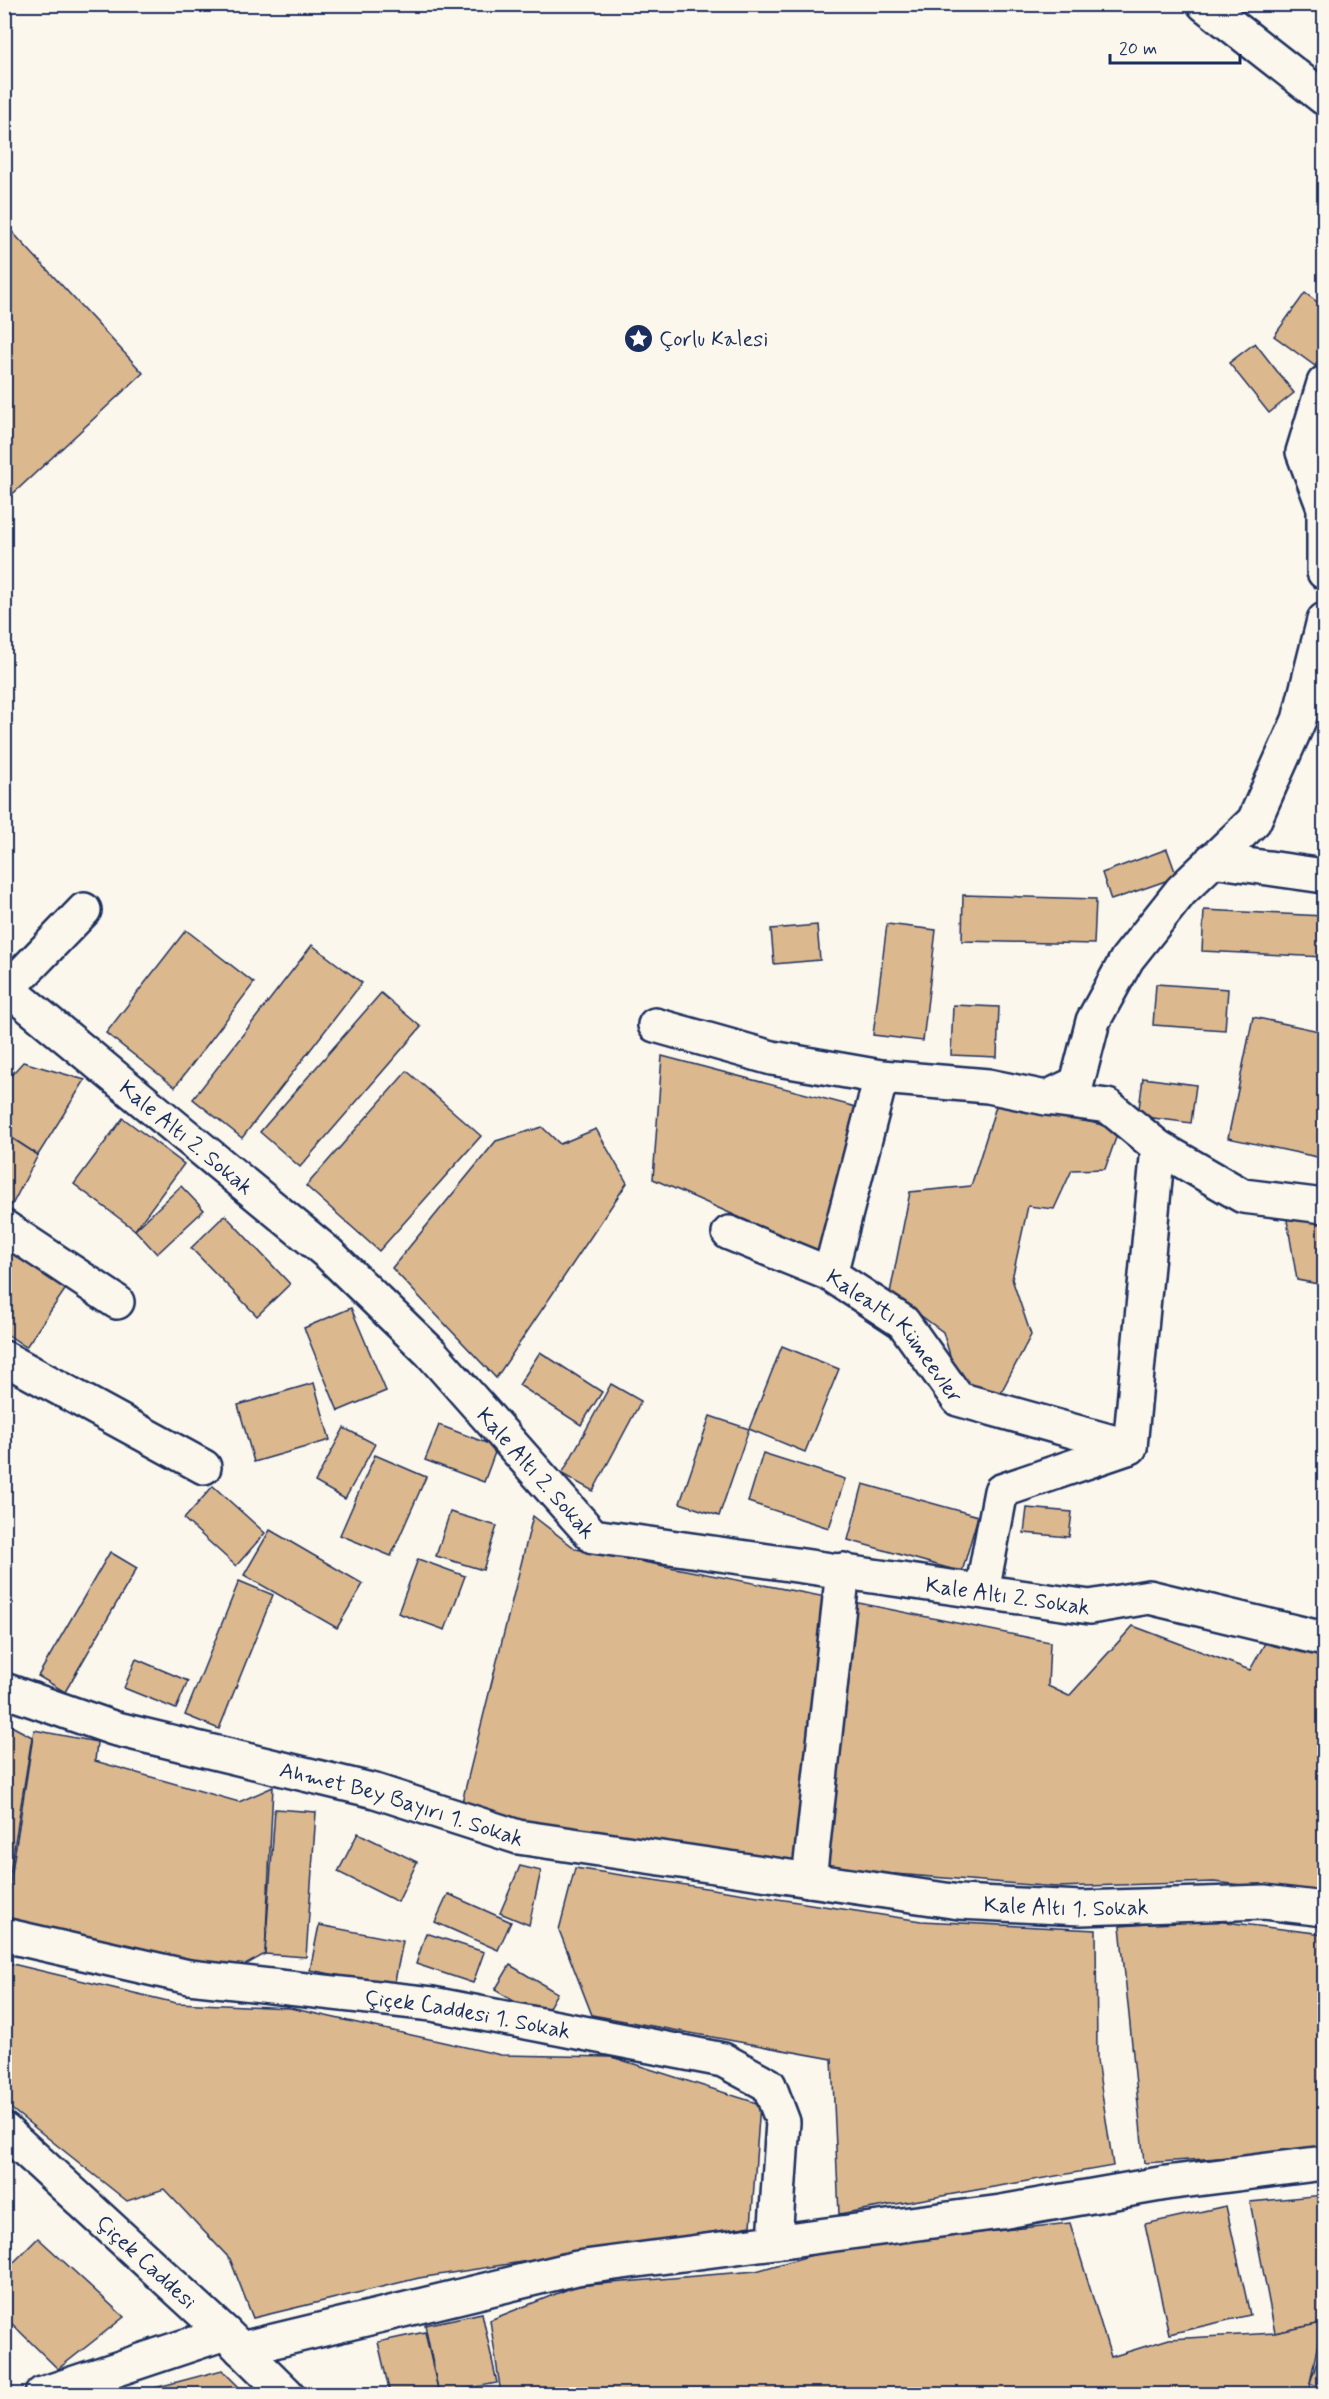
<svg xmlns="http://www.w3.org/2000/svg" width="1329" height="2399" viewBox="0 0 1329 2399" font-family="Mynerve,sans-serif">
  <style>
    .building { fill: #dcb88e; stroke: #1b2f5e; stroke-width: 1.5 }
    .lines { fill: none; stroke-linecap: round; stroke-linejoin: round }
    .minor-casing { stroke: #1b2f5e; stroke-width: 38 }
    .minor { stroke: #fbf7ec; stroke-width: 33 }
    .labels { text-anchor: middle; stroke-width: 6; stroke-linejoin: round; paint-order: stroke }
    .poi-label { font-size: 22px; fill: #1b2f5e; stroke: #fbf7ec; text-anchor: start }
    .street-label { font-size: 22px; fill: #1b2f5e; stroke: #fbf7ec }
  </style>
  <rect width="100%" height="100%" fill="#fbf7ec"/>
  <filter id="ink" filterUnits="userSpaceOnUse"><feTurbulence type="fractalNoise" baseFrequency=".0167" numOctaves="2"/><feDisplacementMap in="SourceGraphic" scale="12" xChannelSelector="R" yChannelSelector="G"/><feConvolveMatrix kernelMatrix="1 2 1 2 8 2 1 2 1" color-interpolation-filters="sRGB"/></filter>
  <g filter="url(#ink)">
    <g class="building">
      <polygon points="4,223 143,373 4,502"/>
      <polygon points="1305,293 1324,307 1324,353 1315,366 1274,336"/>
      <polygon points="1255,343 1294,393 1269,413 1229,363"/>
      <polygon points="1167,849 1177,877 1111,900 1102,873"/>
      <polygon points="963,895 1096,899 1094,944 962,941"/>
      <polygon points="1204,910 1324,916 1324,957 1202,951"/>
      <polygon points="887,924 936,930 923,1041 873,1035"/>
      <polygon points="817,925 820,960 774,964 771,929"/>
      <polygon points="186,930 254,983 175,1087 106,1033"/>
      <polygon points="312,945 362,983 242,1138 193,1099"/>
      <polygon points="1156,984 1228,989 1225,1030 1153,1025"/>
      <polygon points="381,993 421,1027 300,1167 260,1132"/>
      <polygon points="953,1005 999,1007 997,1057 951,1055"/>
      <polygon points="1253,1017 1324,1032 1324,1144 1322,1158 1228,1138"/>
      <polygon points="662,1056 860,1108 822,1254 653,1179"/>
      <polygon points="23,1062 85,1080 38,1155 4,1133 4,1083"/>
      <polygon points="407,1071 481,1136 379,1251 306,1186"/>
      <polygon points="1143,1078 1196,1085 1191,1123 1138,1116"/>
      <polygon points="998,1100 1119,1129 1105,1169 1072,1170 1054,1209 1028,1206 1012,1279 1031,1335 996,1402 958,1382 943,1332 890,1293 910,1192 971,1186"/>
      <polygon points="123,1118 184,1164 135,1230 74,1184"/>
      <polygon points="542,1127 560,1144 596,1129 627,1183 496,1378 392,1268 496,1141"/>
      <polygon points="4,1133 38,1155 12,1205 4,1200"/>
      <polygon points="181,1186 204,1210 157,1254 135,1230"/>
      <polygon points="1286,1214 1324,1221 1324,1285 1297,1280"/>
      <polygon points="225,1215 290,1284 257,1316 191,1248"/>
      <polygon points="4,1240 69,1284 26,1347 4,1332"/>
      <polygon points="351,1308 386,1391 338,1411 304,1328"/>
      <polygon points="782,1346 839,1369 805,1452 749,1429"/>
      <polygon points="540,1352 602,1392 581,1425 519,1385"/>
      <polygon points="314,1383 330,1440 254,1462 238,1405"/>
      <polygon points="611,1384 641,1401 593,1491 562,1474"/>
      <polygon points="710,1416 749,1429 719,1516 680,1503"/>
      <polygon points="439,1425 497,1447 484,1482 425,1460"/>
      <polygon points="344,1428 375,1444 345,1499 315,1482"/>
      <polygon points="763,1453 845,1479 829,1528 748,1502"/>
      <polygon points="375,1455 426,1477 391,1556 340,1535"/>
      <polygon points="863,1484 978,1516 962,1572 848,1540"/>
      <polygon points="213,1486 265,1533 236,1566 184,1519"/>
      <polygon points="1027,1508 1072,1512 1069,1537 1024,1533"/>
      <polygon points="450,1512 497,1526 483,1570 436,1556"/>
      <polygon points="533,1516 576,1549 826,1597 796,1867 589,1836 460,1810"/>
      <polygon points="270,1530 363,1584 337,1628 244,1575"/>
      <polygon points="110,1552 137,1568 65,1692 38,1676"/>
      <polygon points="418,1559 465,1576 445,1630 398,1613"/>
      <polygon points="239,1581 273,1595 219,1729 185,1715"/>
      <polygon points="4,1596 13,1603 4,1612"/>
      <polygon points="849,1601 1050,1642 1048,1686 1069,1696 1133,1626 1250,1670 1269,1636 1324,1656 1324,1894 1214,1882 1056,1887 821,1868"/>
      <polygon points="136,1659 188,1681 176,1709 124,1688"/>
      <polygon points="4,1722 32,1737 4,1910"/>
      <polygon points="34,1730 97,1742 95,1761 239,1802 273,1787 265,1954 238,1969 4,1923"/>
      <polygon points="275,1809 316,1812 306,1957 265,1954"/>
      <polygon points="358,1833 417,1862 398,1902 338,1872"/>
      <polygon points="520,1866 541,1871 529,1925 500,1913"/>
      <polygon points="575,1868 921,1921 1096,1930 1097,2060 1113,2166 839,2214 832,2059 592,2015 559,1930"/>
      <polygon points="448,1894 511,1922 498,1950 435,1922"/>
      <polygon points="1208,1920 1324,1934 1324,2151 1144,2163 1120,1926"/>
      <polygon points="319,1925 403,1941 394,1986 310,1970"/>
      <polygon points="426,1933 484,1952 473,1983 416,1964"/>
      <polygon points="4,1962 176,2003 290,2008 501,2055 612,2057 760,2104 751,2226 419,2278 253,2318 230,2259 164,2189 127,2201 4,2103"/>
      <polygon points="510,1965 557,1993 543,2018 495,1990"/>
      <polygon points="1324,2195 1322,2323 1275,2333 1250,2202"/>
      <polygon points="1226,2206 1250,2315 1169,2334 1145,2224"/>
      <polygon points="1070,2223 1111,2357 1169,2339 1275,2333 1322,2323 1310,2383 1312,2394 501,2394 490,2320 576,2286 756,2271 837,2248"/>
      <polygon points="38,2238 124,2317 58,2369 4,2316 4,2272"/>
      <polygon points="482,2313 497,2383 439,2394 425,2325"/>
      <polygon points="1324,2317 1324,2390 1310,2383 1322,2347"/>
      <polygon points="425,2332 439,2394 390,2394 378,2342"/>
      <polygon points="222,2370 246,2394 132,2394"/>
    </g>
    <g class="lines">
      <defs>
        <g id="minor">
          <polyline points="1204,4 1324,98"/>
          <polyline points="1324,383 1303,452 1324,508 1324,572"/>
          <polyline points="1212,860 1324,876"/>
          <path id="s1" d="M8,989l321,265 102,99 162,183 497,71 59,-10 175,42"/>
          <polyline points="4,993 84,910"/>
          <polyline points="655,1025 772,1058 881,1077 988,1086 1046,1098 1077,1083 1093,1021 1127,959 1181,891 1254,821 1299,720 1324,620"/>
          <polyline points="1046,1098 1108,1106 1158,1147 1243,1196 1324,1206"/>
          <polyline points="4,1227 117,1302"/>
          <path id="s2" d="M729,1233l101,41 73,48 55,77 172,48"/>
          <polyline points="830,1274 881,1077"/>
          <polyline points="4,1358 204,1467"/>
          <polyline points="982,1591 1001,1491 1130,1447 1158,1147"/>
          <path id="s3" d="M4,1690l109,38 262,63 143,46 441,65 122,6 183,-6 60,7"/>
          <polyline points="809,1880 843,1570"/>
          <path id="s4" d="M4,1935l185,42 243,27 203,39 88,17 46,25 14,37 -8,118"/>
          <path id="s5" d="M4,2130l221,203 62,61"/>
          <polyline points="241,2349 577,2268 1001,2212 1166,2183 1324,2163"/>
          <polyline points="42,2394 225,2333"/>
        </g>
      </defs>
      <use href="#minor" class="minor-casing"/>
      <use href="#minor" class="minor"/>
    </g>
  </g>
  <defs>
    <symbol id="sight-disc" viewBox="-11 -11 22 22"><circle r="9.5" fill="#1b2f5e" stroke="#fbf7ec"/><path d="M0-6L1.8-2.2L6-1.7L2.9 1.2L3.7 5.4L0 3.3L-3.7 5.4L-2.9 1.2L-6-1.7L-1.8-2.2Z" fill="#fff"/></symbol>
  </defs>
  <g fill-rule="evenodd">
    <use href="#sight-disc" x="622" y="322" width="33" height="33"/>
  </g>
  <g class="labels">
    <g class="poi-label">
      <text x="659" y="346">Çorlu Kalesi</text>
    </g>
    <g class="street-label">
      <text dy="8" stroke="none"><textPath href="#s1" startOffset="232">Kale Altı 2. Sokak</textPath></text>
      <text dy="8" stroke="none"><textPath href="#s2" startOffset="200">Kalealtı Kümeevler</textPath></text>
      <text dy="8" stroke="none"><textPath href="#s1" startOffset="718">Kale Altı 2. Sokak</textPath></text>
      <text dy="8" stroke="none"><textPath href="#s1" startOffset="1222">Kale Altı 2. Sokak</textPath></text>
      <text dy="8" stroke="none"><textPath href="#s3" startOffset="414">Ahmet Bey Bayırı 1. Sokak</textPath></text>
      <text dy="8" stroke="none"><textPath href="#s3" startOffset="1088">Kale Altı 1. Sokak</textPath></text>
      <text dy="8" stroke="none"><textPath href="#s4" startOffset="471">Çiçek Caddesi 1. Sokak</textPath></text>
      <text dy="8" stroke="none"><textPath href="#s5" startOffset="194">Çiçek Caddesi</textPath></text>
    </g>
  </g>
  <rect width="1329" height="2399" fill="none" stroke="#fbf7ec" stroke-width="24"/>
  <rect x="12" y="12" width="1305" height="2375" fill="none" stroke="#1b2f5e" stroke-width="2" filter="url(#ink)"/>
  <path d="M1110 54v9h130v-9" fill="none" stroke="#1b2f5e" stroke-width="3"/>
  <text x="1119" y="54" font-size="18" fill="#1b2f5e" stroke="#fbf7ec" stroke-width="4.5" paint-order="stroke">20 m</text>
</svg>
